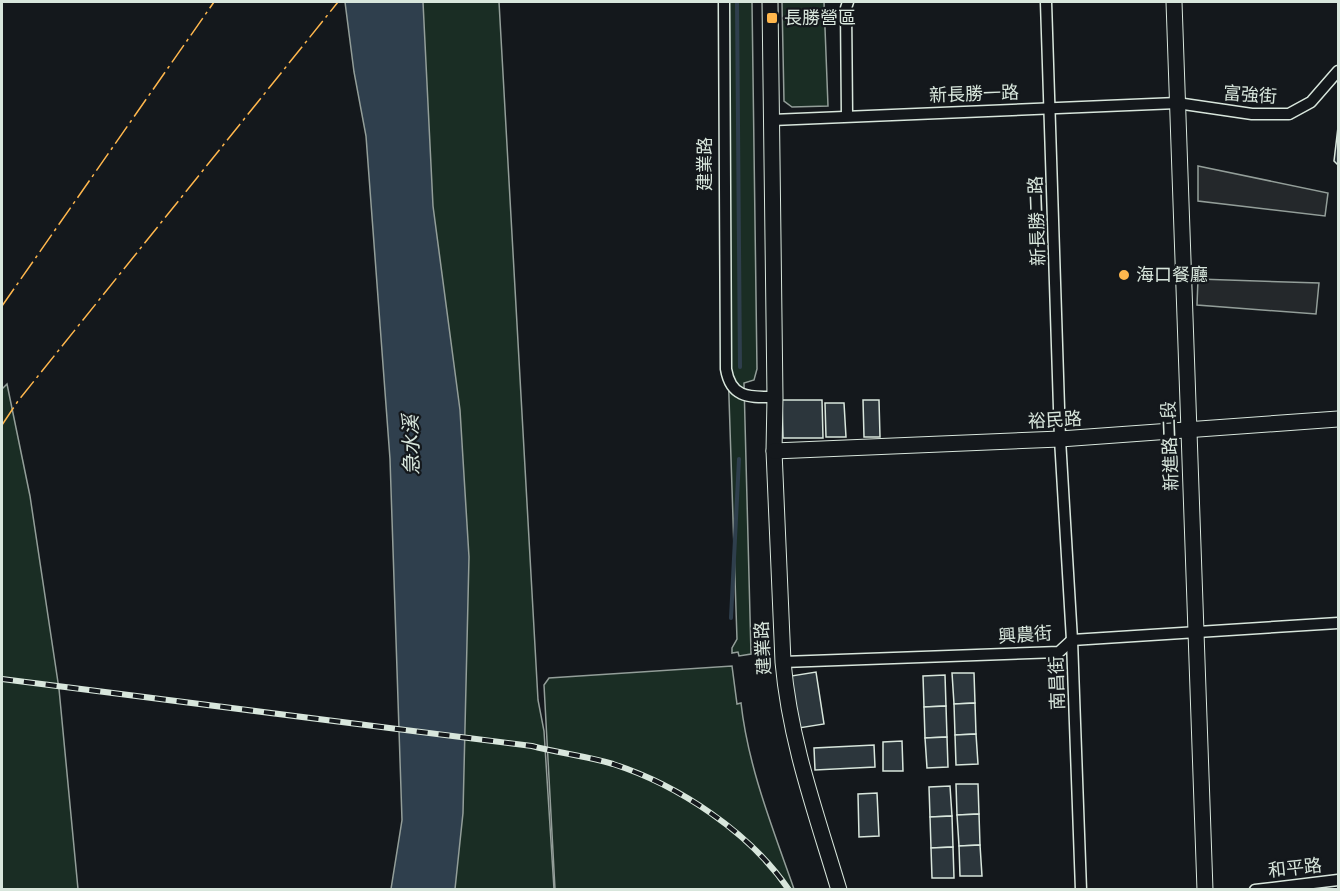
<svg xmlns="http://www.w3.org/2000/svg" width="1340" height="891" viewBox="0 0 1340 891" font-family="'Space Grotesk','Noto Sans TC',sans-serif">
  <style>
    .green { fill: #1a2d24; stroke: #939e99; stroke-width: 1.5 }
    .parking { fill: #24282b; stroke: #939e99; stroke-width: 1.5 }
    .water { fill: #2f3f4d; stroke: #939e99; stroke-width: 1.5 }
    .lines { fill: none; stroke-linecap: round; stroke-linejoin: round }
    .stream { stroke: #2f3f4d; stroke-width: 4 }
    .building { fill: #2c363c; stroke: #d8e6dc; stroke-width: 1.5 }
    .street-casing { stroke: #d8e6dc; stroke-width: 13 }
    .secondary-casing { stroke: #d8e6dc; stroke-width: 17 }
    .street { stroke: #14181c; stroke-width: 10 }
    .secondary { stroke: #14181c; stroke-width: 15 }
    .rail-casing { stroke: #d8e6dc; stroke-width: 6 }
    .rail { stroke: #14181c; stroke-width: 4; stroke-dasharray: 11; stroke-linecap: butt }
    .power { stroke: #ffb74d; stroke-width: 1.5; stroke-dasharray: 21 4.5 3 4.5; stroke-linecap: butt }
    .poi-dot { fill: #ffb74d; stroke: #14181c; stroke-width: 2 }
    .labels { text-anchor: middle; stroke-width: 4.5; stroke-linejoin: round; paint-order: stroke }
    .poi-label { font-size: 18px; fill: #d8e6dc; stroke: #14181c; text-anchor: start }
    .street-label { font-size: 18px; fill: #d8e6dc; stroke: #14181c }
    .water-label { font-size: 20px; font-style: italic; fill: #d8e6dc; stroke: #14181c }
  </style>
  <rect width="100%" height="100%" fill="#14181c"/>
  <g class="green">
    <polygon points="415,2 499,2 538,700 544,731 554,889 435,889"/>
    <polygon points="725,2 752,2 757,369 754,380 744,383 751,654 739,656 738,652 732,653 732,648 737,639 728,368"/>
    <polygon points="782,2 824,2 828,106 792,107 784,101"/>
    <polygon points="7,384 30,496 59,689 78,889 2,889 2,389"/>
    <path d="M732,666l5,38 4,-1c7,64 32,126 53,186h-239l-11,-204 5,-7z"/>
  </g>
  <g class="parking">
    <polygon points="1198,166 1328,193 1325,216 1198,201"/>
    <polygon points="1198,279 1319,283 1316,314 1197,305"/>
  </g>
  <polygon class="water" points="345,2 423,2 433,206 460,410 469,557 463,813 455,889 391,889 402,820 390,459 366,136 354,72"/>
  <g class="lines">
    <g class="stream">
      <polyline points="737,2 740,367"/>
      <polyline points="731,618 739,459"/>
    </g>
  </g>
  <g class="building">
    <polygon points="1338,127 1338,165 1334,161"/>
    <polygon points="782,400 822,400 823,438 783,438"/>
    <polygon points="863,400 879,400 880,437 864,437"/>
    <polygon points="825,403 844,403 846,437 826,437"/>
    <polygon points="816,672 824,724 799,728 791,676"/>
    <polygon points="952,673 974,673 975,703 954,704"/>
    <polygon points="945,675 946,706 924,707 923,676"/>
    <polygon points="975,703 976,734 955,735 954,704"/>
    <polygon points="946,706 947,737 925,738 924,707"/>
    <polygon points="976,734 978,764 956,765 955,735"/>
    <polygon points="947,737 948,767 927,768 925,738"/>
    <polygon points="902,741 903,771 883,771 883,742"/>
    <polygon points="874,745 875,767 815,770 814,748"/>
    <polygon points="956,784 978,784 979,814 957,815"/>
    <polygon points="950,786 952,816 930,817 929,787"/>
    <polygon points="877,793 879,836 859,837 858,794"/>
    <polygon points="979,814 980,845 959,846 957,815"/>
    <polygon points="952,816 953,847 931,848 930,817"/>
    <polygon points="980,845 982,876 960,876 959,846"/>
    <polygon points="953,847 954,878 932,878 931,848"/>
  </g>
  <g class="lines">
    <defs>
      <g id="street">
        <path d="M724,2l2,367c5,30 24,28 49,28"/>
        <polyline points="1046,2 1060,439 1072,640 1081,890"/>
        <polyline points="847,116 846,8 848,2"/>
        <polyline points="772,120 1177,103 1252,114 1289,114 1311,102 1338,71"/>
        <polyline points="783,662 1059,652 1072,640 1338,623"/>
        <polyline points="1255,890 1338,880"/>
      </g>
      <g id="secondary">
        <path d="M770,2l5,395 -1,54 9,211c7,80 33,151 56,228"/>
        <polyline points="1174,2 1205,890"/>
        <polyline points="774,451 1060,439 1338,419"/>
      </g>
    </defs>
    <use href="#street" class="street-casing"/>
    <use href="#secondary" class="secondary-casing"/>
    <use href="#street" class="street"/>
    <use href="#secondary" class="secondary"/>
    <defs>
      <path id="rail" d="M2,679l530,67c27,7 54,10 81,18 65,21 137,68 176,126"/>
    </defs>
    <use href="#rail" class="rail-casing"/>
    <use href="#rail" class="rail"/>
    <g class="power">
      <polyline points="2,306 214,2"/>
      <polyline points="2,425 18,401 338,2"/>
    </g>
  </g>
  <g class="poi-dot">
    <rect x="766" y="12" width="12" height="12" rx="3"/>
    <circle cx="1124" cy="275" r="6"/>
  </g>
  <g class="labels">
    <g class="poi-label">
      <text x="784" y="24">長勝營區</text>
      <text x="1136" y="281">海口餐廳</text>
    </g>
    <g class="street-label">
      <text transform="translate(974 94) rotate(-2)" y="6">新長勝一路</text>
      <text transform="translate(1250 95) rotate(4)" y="6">富強街</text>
      <text transform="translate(705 164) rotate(-90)" y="6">建業路</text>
      <text transform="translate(1037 221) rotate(-92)" y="6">新長勝二路</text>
      <text transform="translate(1055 420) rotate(-3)" y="6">裕民路</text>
      <text transform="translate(1170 446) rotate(-92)" y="6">新進路二段</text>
      <text transform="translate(1025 635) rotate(-4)" y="6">興農街</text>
      <text transform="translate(763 648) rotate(-93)" y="6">建業路</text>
      <text transform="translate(1057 683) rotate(-92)" y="6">南昌街</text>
      <text transform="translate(1295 868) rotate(-6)" y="6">和平路</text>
    </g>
    <g class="water-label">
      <text transform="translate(411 445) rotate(-91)" y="7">急水溪</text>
    </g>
  </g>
  <rect width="1340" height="891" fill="none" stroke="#d8e6dc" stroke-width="6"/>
</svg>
